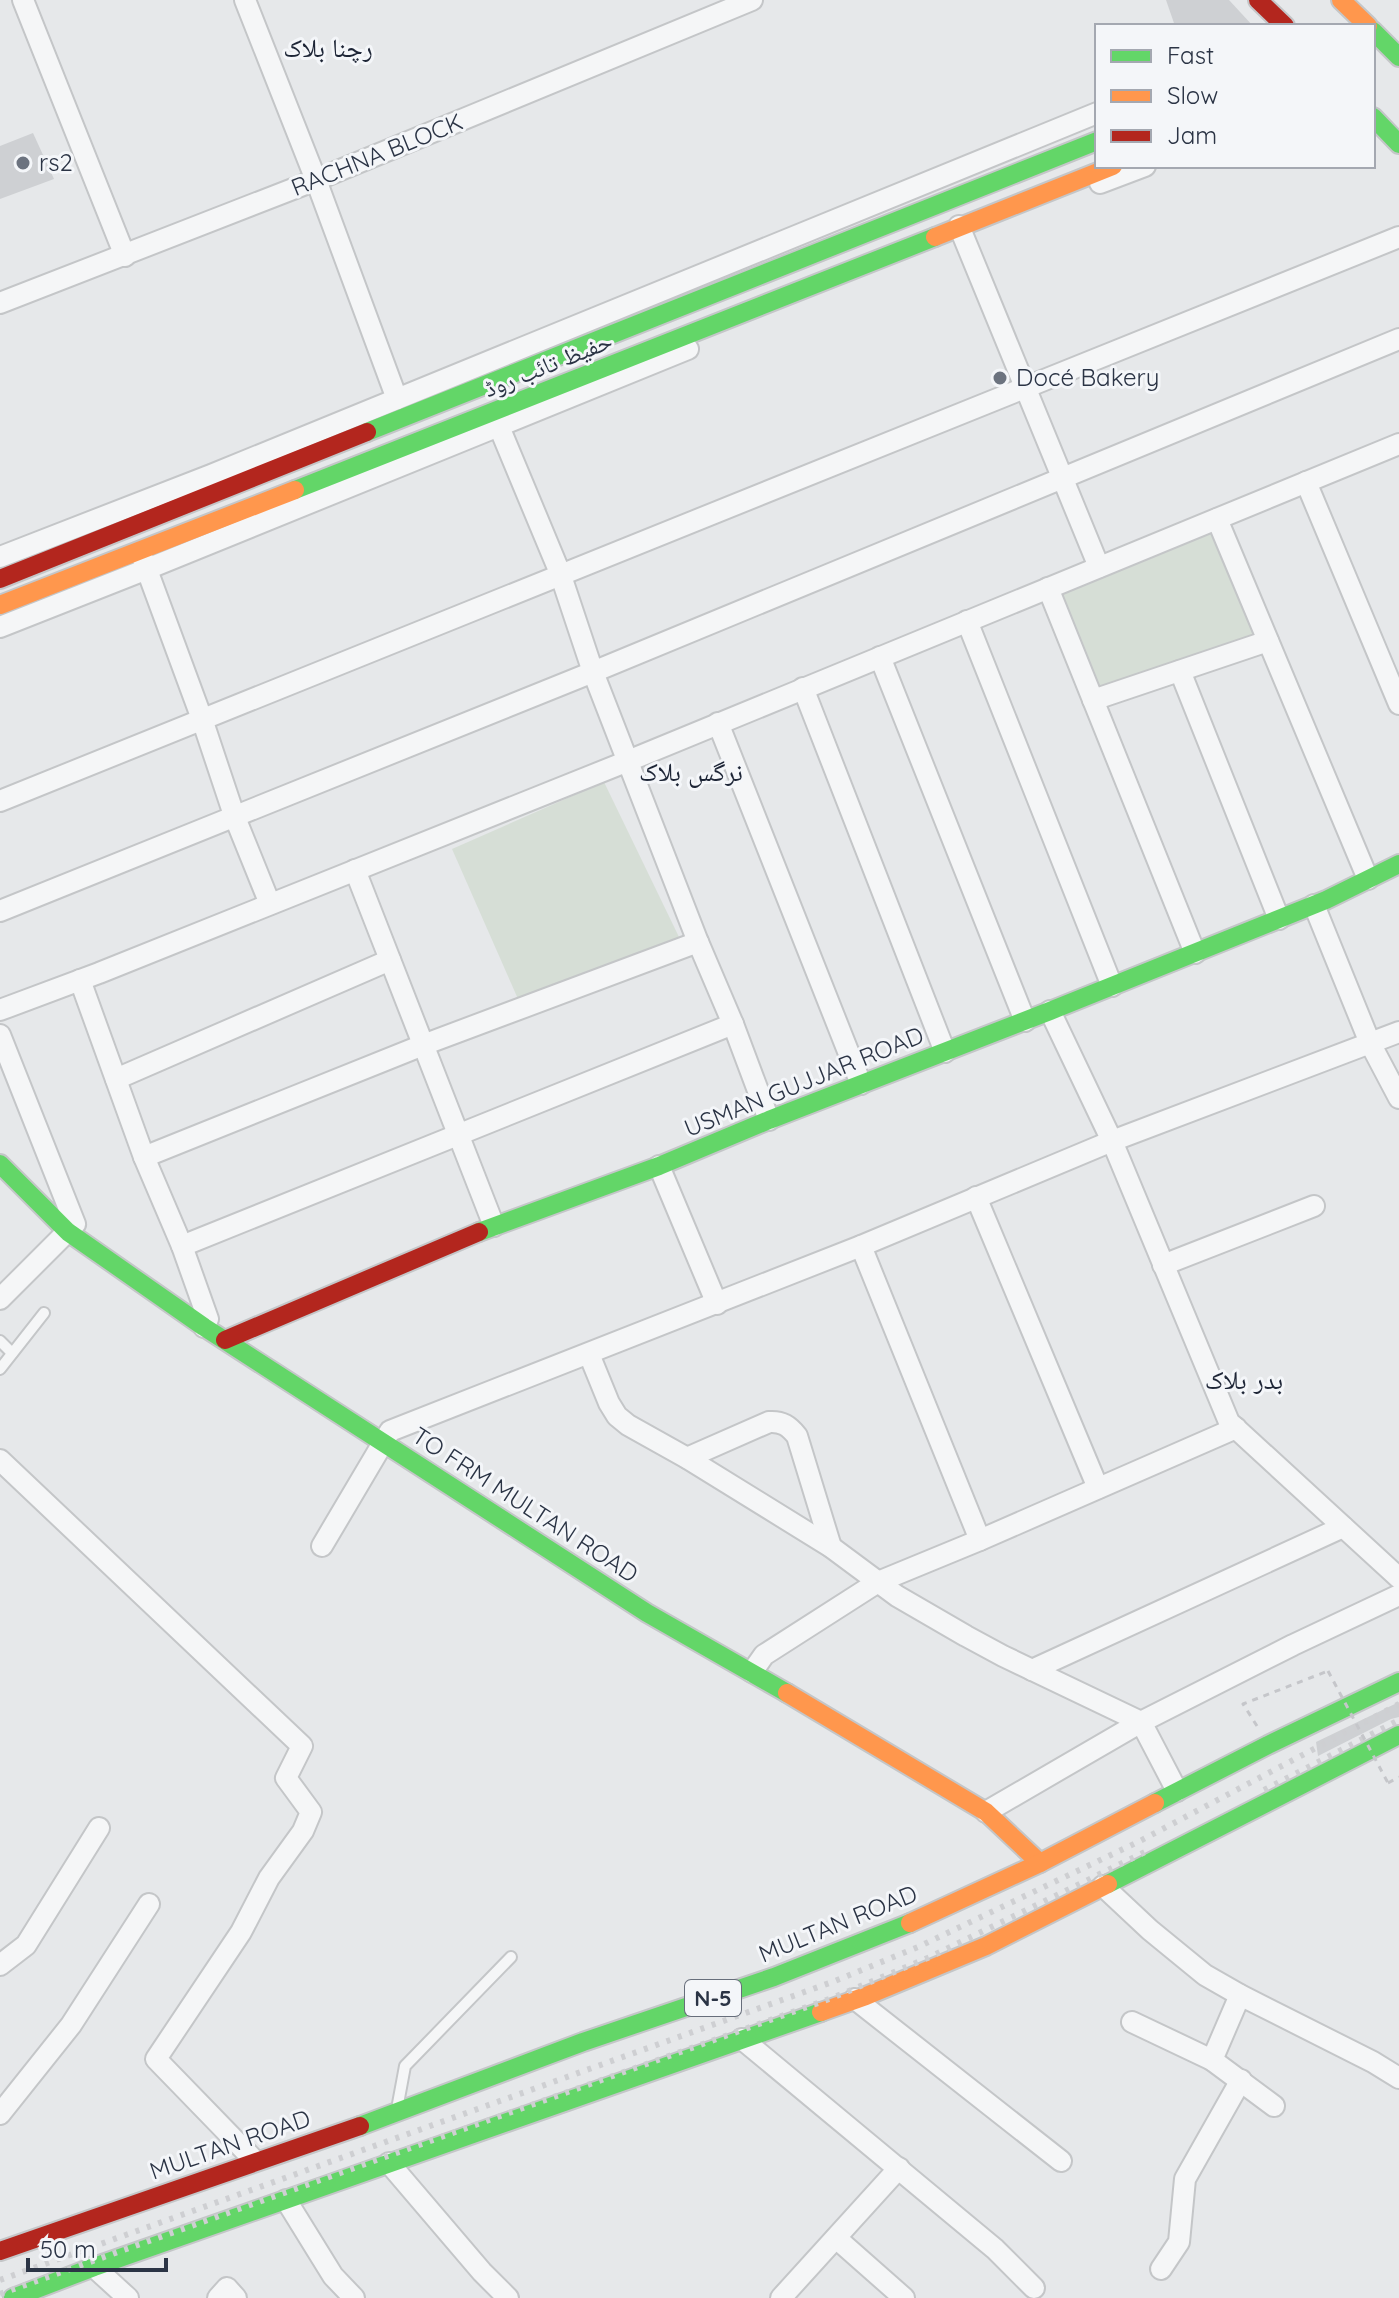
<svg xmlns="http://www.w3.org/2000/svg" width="1399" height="2298" viewBox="0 0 1399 2298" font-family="Quicksand,'Noto Naskh Arabic',sans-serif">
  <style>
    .green { fill: #d6ded6 }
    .building { fill: #ced0d3 }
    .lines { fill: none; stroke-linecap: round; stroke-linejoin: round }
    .lane-casing { stroke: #c4c6c8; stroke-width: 14 }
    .street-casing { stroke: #c4c6c8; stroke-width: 24 }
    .fast-casing { stroke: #c4c6c8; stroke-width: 22 }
    .slow-casing { stroke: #c4c6c8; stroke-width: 22 }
    .jam-casing { stroke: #c4c6c8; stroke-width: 22 }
    .path { stroke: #c5c6ca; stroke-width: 3; stroke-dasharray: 6 6; stroke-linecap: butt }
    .lane { stroke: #f5f6f7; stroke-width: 10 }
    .street { stroke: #f5f6f7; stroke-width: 20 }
    .fast { stroke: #63d668; stroke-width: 18 }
    .slow { stroke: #ff974d; stroke-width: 18 }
    .jam { stroke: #b3261e; stroke-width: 18 }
    .rail { stroke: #cecfd2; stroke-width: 6; stroke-dasharray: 4 8; stroke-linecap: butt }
    .path-bridge { stroke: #c5c6ca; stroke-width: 3; stroke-dasharray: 6 6; stroke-linecap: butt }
    .poi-dot { fill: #6c737f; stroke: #f4f6f9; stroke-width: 3 }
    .labels { text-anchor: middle; stroke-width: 6; stroke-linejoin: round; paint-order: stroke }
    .shield { fill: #f4f6f9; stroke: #676e7b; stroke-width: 2 }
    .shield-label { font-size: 22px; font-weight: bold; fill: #2b3445 }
    .street-label { font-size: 24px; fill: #2b3445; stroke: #f4f6f9 }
    .poi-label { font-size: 24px; fill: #2b3445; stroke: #f4f6f9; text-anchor: start }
    .neighbourhood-label { font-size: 26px; fill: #1d2536; stroke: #f4f6f9 }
  </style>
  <rect width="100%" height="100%" fill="#e6e8ea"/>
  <g class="green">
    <polygon points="1212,529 1259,638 1097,690 1060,591"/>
    <polygon points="604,782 679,937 518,999 452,849"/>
  </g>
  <g class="building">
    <polygon points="1166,0 1229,0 1253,26 1175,26"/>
    <polygon points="33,133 54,179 0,199 0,146"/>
    <polygon points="1399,1702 1399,1717 1391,1719 1318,1756 1316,1742"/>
  </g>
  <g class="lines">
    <defs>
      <g id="lane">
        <polyline points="0,1341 12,1353"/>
        <polyline points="0,1369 44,1313"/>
        <polyline points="397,2109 405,2066 511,1957"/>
      </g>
      <g id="street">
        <polyline points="23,0 125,256"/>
        <polyline points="245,0 316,180 397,399"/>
        <polyline points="1100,183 1145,166"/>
        <polyline points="959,226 1099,567"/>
        <polyline points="0,303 316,180 752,0"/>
        <polyline points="495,417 560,573 593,672 698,942 733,1024 769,1120"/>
        <polyline points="1306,482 1399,704"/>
        <polyline points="1217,519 1368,879"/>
        <polyline points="0,557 211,475 1097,113"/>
        <polyline points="143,559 202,719 234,815 270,904"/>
        <polyline points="1048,588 1195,953"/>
        <polyline points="967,621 1112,986"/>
        <polyline points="0,627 147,569 688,349"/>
        <polyline points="880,657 1025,1021"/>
        <polyline points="1180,671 1279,919"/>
        <polyline points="803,688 945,1052"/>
        <polyline points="1093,700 1268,641"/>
        <polyline points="718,723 861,1084"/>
        <polyline points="0,801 1399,237"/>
        <polyline points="355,870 494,1226"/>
        <polyline points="1314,905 1370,1043 1399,1098"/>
        <polyline points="0,911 593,672 1399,339"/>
        <polyline points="80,980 144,1157 182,1246 208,1319 204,1327"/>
        <polyline points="0,1010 99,973 628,761 1399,444"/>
        <polyline points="1050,1011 1112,1141 1229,1422 1399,1578"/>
        <polyline points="0,1035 75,1224 0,1299"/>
        <polyline points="116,1079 390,960"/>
        <polyline points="144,1157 423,1045 698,942"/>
        <polyline points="659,1166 717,1304"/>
        <polyline points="976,1197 1098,1488"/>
        <polyline points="182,1246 733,1024"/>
        <polyline points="861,1246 980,1540"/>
        <polyline points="1163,1265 1314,1206"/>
        <polyline points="589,1354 609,1403 617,1416 628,1425 687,1458 831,1547 897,1596 966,1636 1003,1656 1141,1722 1177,1791"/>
        <path d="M687,1458l82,-36c13,-1 20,4 28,14l34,111"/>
        <polyline points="0,1460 302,1746 286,1778 311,1812 303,1831 269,1878 241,1932 156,2059 255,2161"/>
        <polyline points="322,1546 390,1431 861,1246 1112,1141 1399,1032"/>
        <polyline points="1032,1670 1343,1527"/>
        <polyline points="752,1672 764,1655 878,1582 980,1540 1236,1428"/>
        <polyline points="986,1812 1141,1722 1293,1645 1399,1595"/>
        <polyline points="1103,1886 1150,1930 1205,1975 1240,1995 1373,2062 1399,2078"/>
        <polyline points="0,1965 26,1945 99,1828"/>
        <polyline points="855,1999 1061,2161"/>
        <polyline points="1132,2022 1212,2060 1274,2106"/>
        <polyline points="742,2039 995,2249 1034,2288"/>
        <polyline points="1212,2060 1240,1995"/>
        <polyline points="0,2114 71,2025 149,1904"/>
        <polyline points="389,2163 482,2272 508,2298"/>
        <polyline points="286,2200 333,2276 354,2298"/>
        <polyline points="836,2238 904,2298"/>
        <polyline points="94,2267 128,2298"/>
        <polyline points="1161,2269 1179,2242 1185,2179 1241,2080"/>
        <polyline points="218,2298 227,2288 236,2298"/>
        <polyline points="781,2298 899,2168"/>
      </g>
      <g id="fast">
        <polyline points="1373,31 1399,57"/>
        <polyline points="1373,117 1399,144"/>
        <polyline points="367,432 1097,141"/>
        <polyline points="295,490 935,237"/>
        <polyline points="0,1164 68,1232 204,1327 647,1613 787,1693"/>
        <polyline points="479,1232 659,1166 769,1120 1050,1011 1326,900 1399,864"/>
        <polyline points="1155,1803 1268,1745 1399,1682"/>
        <polyline points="1108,1884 1399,1735"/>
        <polyline points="360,2126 583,2042 774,1977 910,1923"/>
        <polyline points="13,2298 94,2267 821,2012"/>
      </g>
      <g id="slow">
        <polyline points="1341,0 1368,26"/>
        <polyline points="935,237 1113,166"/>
        <polyline points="0,605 295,490"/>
        <polyline points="787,1693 986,1812 1040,1863"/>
        <polyline points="910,1923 1040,1863 1155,1803"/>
        <polyline points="821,2012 866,1996 986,1946 1108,1884"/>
      </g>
      <g id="jam">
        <polyline points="1258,0 1285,26"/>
        <polyline points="0,579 367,432"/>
        <polyline points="225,1340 479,1232"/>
        <polyline points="0,2251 360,2126"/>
      </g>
    </defs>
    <use href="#lane" class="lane-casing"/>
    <use href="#street" class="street-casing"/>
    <use href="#fast" class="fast-casing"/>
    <use href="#slow" class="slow-casing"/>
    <use href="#jam" class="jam-casing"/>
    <g class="path">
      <polyline points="1257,1726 1243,1704 1328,1671"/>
      <polyline points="1388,1783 1399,1777"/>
    </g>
    <use href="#lane" class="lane"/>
    <use href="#street" class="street"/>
    <use href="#fast" class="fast"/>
    <use href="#slow" class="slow"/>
    <use href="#jam" class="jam"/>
    <g class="rail">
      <polyline points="1264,1790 1399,1720"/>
      <polyline points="0,2280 835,1981 918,1947 1138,1842 1399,1704"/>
      <polyline points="0,2294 832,1998 930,1957 1147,1851"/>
    </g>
    <polyline class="path-bridge" points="1328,1671 1388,1783"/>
  </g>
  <g class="poi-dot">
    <circle cx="23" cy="163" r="8"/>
    <circle cx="1000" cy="378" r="8"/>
  </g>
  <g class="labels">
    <rect class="shield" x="685" y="1980" width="56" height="36" rx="6"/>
    <g class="shield-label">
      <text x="713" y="2006">N-5</text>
    </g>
    <g class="street-label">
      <text transform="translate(377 155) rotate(-22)" y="8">RACHNA BLOCK</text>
      <text transform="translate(548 365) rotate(-22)" y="8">حفیظ تائب روڈ</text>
      <text transform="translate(804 1082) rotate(-22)" y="8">USMAN GUJJAR ROAD</text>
      <text transform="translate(525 1505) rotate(33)" y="8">TO FRM MULTAN ROAD</text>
      <text transform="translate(838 1924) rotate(-22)" y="8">MULTAN ROAD</text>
      <text transform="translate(230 2145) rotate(-19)" y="8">MULTAN ROAD</text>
    </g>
    <g class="poi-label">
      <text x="39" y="171">rs2</text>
      <text x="1016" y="386">Docé Bakery</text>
    </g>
    <g class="neighbourhood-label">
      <text x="328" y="57">رچنا بلاک</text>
      <text x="691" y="781">نرگس بلاک</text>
      <text x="1244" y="1389">بدر بلاک</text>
    </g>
  </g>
  <rect x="1095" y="24" width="280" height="144" fill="#f4f6f9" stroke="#a4a8b1" stroke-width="2"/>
  <rect x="1111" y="50" width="40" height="12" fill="#63d668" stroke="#a4a8b1" stroke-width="2"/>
  <text x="1167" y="64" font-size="24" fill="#2b3445">Fast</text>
  <rect x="1111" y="90" width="40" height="12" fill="#ff974d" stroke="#a4a8b1" stroke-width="2"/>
  <text x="1167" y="104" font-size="24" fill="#2b3445">Slow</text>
  <rect x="1111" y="130" width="40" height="12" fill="#b3261e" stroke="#a4a8b1" stroke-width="2"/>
  <text x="1167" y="144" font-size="24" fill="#2b3445">Jam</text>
  <path d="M28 2258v12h138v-12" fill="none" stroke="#2b3445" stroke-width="4"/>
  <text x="40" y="2258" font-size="24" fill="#2b3445" stroke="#f4f6f9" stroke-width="6" paint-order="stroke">50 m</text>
</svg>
